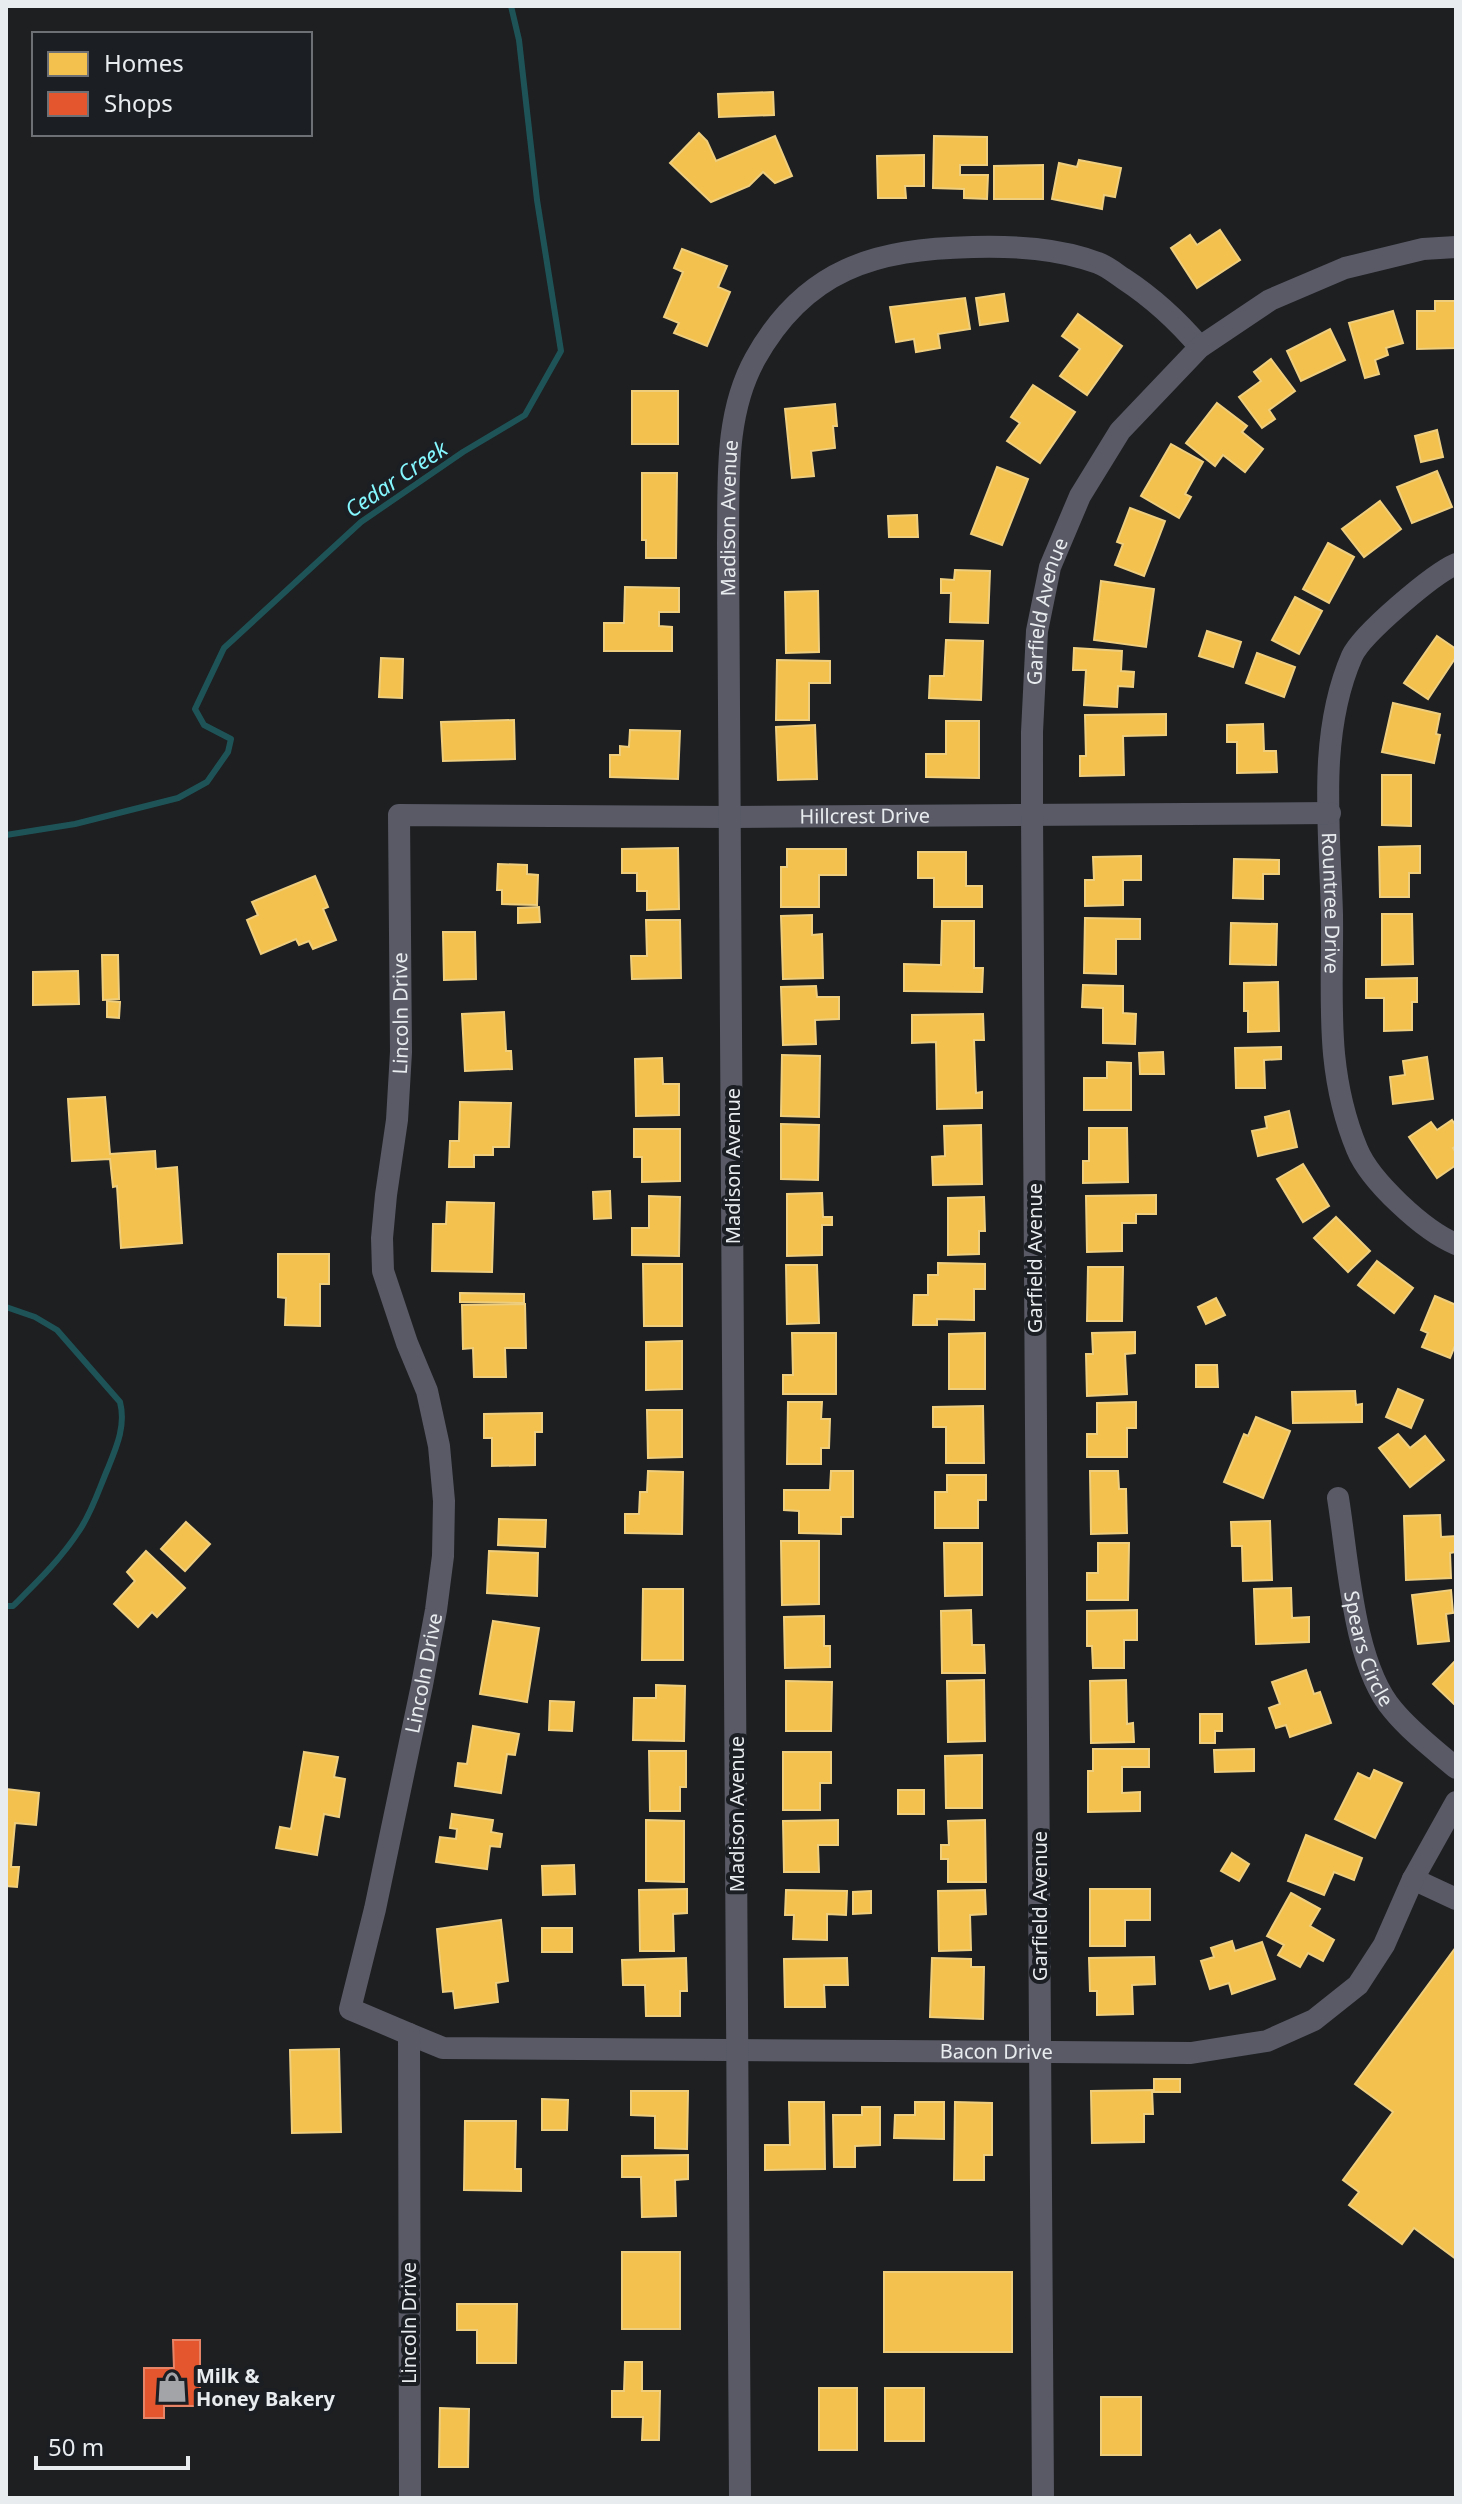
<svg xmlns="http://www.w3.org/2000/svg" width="1462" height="2504" viewBox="0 0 1462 2504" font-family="'Noto Sans',sans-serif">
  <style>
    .homes { fill: #f2c14e; stroke: #efce7e; stroke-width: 2 }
    .shops { fill: #e4572e; stroke: #e68468; stroke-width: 2 }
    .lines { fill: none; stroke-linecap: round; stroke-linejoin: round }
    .stream { stroke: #1e5458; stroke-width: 6 }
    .street { stroke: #595a66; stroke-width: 22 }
    .labels { text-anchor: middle; stroke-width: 8; stroke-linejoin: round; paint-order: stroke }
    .street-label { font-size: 20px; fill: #e9ecef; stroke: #1b1e23 }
    .poi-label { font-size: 20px; font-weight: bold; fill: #e9ecef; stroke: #1b1e23; text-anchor: start }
    .water-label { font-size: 22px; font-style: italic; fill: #85f7fe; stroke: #1b1e23 }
  </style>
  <rect width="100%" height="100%" fill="#1d1f21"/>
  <g class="homes">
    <polygon points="773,92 774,115 719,117 718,94"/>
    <polygon points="699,133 707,141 716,161 775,136 792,176 775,183 763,172 749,186 711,202 670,163"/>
    <polygon points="934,136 987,137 987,165 960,165 960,175 988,175 987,199 964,198 964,189 933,188"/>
    <polygon points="924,155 924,186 905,186 906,198 878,198 877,156"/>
    <polygon points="1079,160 1121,168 1115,197 1104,195 1102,209 1052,199 1059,163 1077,167"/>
    <polygon points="1043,165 1043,199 994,199 994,166"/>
    <polygon points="1220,230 1240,260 1197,288 1171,248 1190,235 1197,245"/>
    <polygon points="682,249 727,266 718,287 730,292 707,346 674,333 679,323 664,317 683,272 674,268"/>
    <polygon points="1004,294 1008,321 980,325 976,298"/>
    <polygon points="965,298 970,329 938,334 940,348 916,352 914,339 896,342 890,307"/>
    <polygon points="1435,301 1456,301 1456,348 1417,349 1417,311 1435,311"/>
    <polygon points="1393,311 1403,343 1386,348 1388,355 1375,360 1379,374 1365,378 1349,323"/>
    <polygon points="1078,314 1122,346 1087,395 1060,376 1080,349 1062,336"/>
    <polygon points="1330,329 1345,360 1301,381 1287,351"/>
    <polygon points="1271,359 1295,391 1269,410 1275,419 1262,428 1239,397 1261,381 1254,372"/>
    <polygon points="1033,385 1075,412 1040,463 1007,441 1020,423 1011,417"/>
    <rect x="632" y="391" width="46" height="53"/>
    <polygon points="1217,403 1247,426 1242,432 1263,449 1245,472 1223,455 1215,466 1186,443"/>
    <polygon points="835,404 837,426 833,426 835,448 811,451 814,476 792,478 785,409"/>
    <polygon points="1437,430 1443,457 1421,462 1415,436"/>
    <polygon points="1171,444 1203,462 1185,494 1191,497 1179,518 1141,496"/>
    <polygon points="997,467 1028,479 1002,545 971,534"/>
    <polygon points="1437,471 1452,507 1412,523 1397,487"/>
    <polygon points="642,473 677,473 676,558 646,558 646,540 642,540"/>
    <polygon points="1380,501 1401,529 1364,557 1342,529"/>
    <polygon points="1130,508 1165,521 1144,576 1115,565 1123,544 1117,542"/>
    <polygon points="917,515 918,537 889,537 888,516"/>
    <polygon points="1328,543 1354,557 1329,603 1303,589"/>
    <polygon points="955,570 990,571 988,623 950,622 951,593 941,593 941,579 954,580"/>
    <polygon points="1101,581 1154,589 1146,647 1094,640"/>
    <polygon points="625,587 679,588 679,612 659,612 659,626 672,627 672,651 604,651 604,623 624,623"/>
    <polygon points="818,591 819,652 786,653 785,592"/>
    <polygon points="1295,597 1322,611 1299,654 1272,640"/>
    <polygon points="1207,631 1241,642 1233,667 1199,656"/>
    <polygon points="1437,636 1456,649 1456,657 1428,699 1404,683"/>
    <polygon points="946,640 983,641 981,700 929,698 930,676 944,676"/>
    <polygon points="1074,648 1122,651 1121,671 1134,672 1133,687 1118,686 1117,707 1084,705 1086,670 1073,670"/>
    <polygon points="1257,653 1295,667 1284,697 1246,683"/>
    <polygon points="381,658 403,659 402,698 379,697"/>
    <polygon points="777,660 830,661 830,683 809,683 809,720 776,720"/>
    <polygon points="1393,703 1440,714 1436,734 1440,735 1434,763 1382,752"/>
    <polygon points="1166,714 1166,735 1123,736 1124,775 1080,776 1080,756 1086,756 1085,715"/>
    <polygon points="514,720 515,759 443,761 441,722"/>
    <polygon points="946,721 979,721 979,778 926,777 926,754 946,754"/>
    <polygon points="1263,724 1264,751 1276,751 1277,772 1237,773 1237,742 1227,742 1227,725"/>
    <polygon points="815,725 817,779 778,780 776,727"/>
    <polygon points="630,730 680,731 678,779 610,777 610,755 620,755 620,746 629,747"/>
    <polygon points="1382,775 1411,775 1411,826 1382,825"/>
    <polygon points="1420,846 1420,873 1409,873 1409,897 1380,897 1379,847"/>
    <polygon points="678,848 679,909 647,910 647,891 637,891 637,873 622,873 622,849"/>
    <polygon points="787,849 846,849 846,875 819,875 819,907 781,907 781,867 787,867"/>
    <polygon points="918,852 966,852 966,886 982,886 982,907 934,907 934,878 918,878"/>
    <polygon points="1141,856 1141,880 1123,880 1123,905 1085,906 1085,880 1094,880 1093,857"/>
    <polygon points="1234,859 1279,860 1279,874 1263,874 1263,899 1233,898"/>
    <polygon points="498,864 527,865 527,874 538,875 537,905 502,904 502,890 497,890"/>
    <polygon points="315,876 328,907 323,909 336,940 313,949 309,941 299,945 296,939 261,954 247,920 258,915 252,902"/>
    <polygon points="539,907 540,922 518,923 518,908"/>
    <polygon points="1382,914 1412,914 1413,964 1382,965"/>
    <polygon points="812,915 812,935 822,934 823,978 783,979 781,916"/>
    <polygon points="1085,918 1140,919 1140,939 1116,939 1116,974 1084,973"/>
    <polygon points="646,920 680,920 681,978 632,979 631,956 647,956"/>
    <polygon points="942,921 974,921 974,968 983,968 982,992 904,991 904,964 941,965"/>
    <polygon points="1231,923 1277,924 1276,965 1230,964"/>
    <polygon points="443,932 475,932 476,979 444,980"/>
    <polygon points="102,955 118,955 119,999 103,1000"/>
    <polygon points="78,971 79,1004 33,1005 33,972"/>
    <polygon points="1417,978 1417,1002 1412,1002 1412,1030 1384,1031 1384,998 1366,998 1366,979"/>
    <polygon points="1278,982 1279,1031 1248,1032 1248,1011 1244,1011 1244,983"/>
    <polygon points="1083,985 1123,986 1123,1013 1136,1014 1135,1044 1103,1043 1103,1008 1082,1007"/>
    <polygon points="816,986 817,997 839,997 839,1019 815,1020 816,1044 783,1045 781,987"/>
    <polygon points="107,1001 120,1002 119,1018 107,1017"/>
    <polygon points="504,1012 506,1051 511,1051 512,1069 465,1071 462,1014"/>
    <polygon points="983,1014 984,1040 974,1040 976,1093 982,1092 982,1108 937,1109 936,1042 912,1043 912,1015"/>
    <polygon points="1281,1047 1281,1059 1264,1060 1265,1088 1236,1088 1235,1048"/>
    <polygon points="1163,1052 1164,1074 1140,1074 1139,1053"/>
    <polygon points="782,1055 820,1056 819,1117 781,1116"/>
    <polygon points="1427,1057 1433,1099 1393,1104 1390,1077 1405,1075 1403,1061"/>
    <polygon points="662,1058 663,1084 679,1084 679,1115 636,1116 635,1059"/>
    <polygon points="1107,1062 1131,1063 1131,1110 1084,1110 1084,1078 1107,1078"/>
    <polygon points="105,1097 110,1154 155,1151 156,1169 177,1167 182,1243 121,1248 117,1186 113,1187 110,1159 72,1161 68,1099"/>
    <polygon points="460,1102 511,1103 509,1147 493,1147 493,1155 474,1155 474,1167 449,1167 450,1141 459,1141"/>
    <polygon points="1289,1111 1297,1147 1258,1156 1252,1131 1267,1128 1265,1117"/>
    <polygon points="1452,1120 1456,1126 1456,1146 1453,1148 1456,1153 1456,1165 1437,1178 1409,1137 1431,1122 1437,1130"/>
    <polygon points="781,1124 819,1125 818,1180 781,1179"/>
    <polygon points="981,1125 982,1184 933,1185 932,1157 945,1156 944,1126"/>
    <polygon points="1089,1128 1127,1128 1128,1182 1083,1183 1083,1161 1089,1161"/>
    <polygon points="634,1129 680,1129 680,1181 642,1182 642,1157 634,1157"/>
    <polygon points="1303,1164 1329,1206 1303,1222 1277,1179"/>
    <polygon points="610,1191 611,1218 594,1219 593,1192"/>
    <polygon points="822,1193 823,1217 832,1217 832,1225 822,1225 822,1255 787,1256 787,1194"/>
    <polygon points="1156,1195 1156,1214 1136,1214 1136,1223 1122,1223 1122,1251 1087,1252 1086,1196"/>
    <polygon points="649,1196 680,1197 679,1256 632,1255 632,1228 649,1228"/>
    <polygon points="984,1197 985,1231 979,1231 979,1254 948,1255 948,1198"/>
    <polygon points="447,1202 494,1203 492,1272 432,1271 433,1224 446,1224"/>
    <polygon points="1336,1217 1370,1251 1348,1272 1314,1238"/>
    <polygon points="278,1254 329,1254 329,1284 320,1284 320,1326 285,1325 286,1298 278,1297"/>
    <polygon points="1377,1261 1413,1288 1394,1313 1358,1285"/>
    <polygon points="938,1263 985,1264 985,1289 974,1289 974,1320 937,1319 937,1325 913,1325 914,1295 928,1295 928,1275 938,1275"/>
    <polygon points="643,1264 682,1264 682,1326 644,1326"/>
    <polygon points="786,1265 817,1265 819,1323 787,1324"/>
    <polygon points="1088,1267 1123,1267 1122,1321 1087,1321"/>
    <polygon points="460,1293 524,1294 524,1303 460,1302"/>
    <polygon points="1435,1296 1456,1305 1456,1343 1450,1358 1422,1347 1428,1333 1421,1330"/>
    <polygon points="1216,1298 1225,1315 1206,1324 1198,1307"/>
    <polygon points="525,1304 526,1348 505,1348 506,1377 474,1377 473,1348 463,1349 462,1305"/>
    <polygon points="1135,1332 1135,1353 1125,1354 1127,1394 1087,1396 1086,1354 1093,1354 1092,1333"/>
    <polygon points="792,1333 836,1333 836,1394 783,1394 783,1375 793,1375"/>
    <polygon points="985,1333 985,1389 949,1389 949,1334"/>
    <polygon points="682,1341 682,1389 646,1390 646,1342"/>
    <polygon points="1196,1365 1217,1365 1218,1387 1196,1387"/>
    <polygon points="1398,1389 1423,1400 1411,1428 1386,1417"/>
    <polygon points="1355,1391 1356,1405 1362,1404 1362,1422 1293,1423 1292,1392"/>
    <polygon points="788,1402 822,1402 821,1419 830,1419 829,1448 821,1448 821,1464 787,1464"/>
    <polygon points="1136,1402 1136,1428 1127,1428 1127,1457 1087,1457 1087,1434 1097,1434 1097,1403"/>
    <polygon points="983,1406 984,1463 946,1463 946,1427 933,1427 933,1407"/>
    <polygon points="647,1410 682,1410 682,1457 648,1458"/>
    <polygon points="542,1413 542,1432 535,1432 535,1465 492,1466 492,1438 484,1438 484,1414"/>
    <polygon points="1256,1417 1290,1431 1263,1498 1224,1482 1244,1434 1248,1436"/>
    <polygon points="1398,1434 1410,1448 1425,1436 1444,1460 1410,1487 1379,1448"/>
    <polygon points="648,1471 683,1472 682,1534 625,1533 625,1514 639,1514 640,1492 647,1492"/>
    <polygon points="831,1471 853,1471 853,1517 841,1517 841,1534 799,1533 799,1511 784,1510 784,1490 830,1490"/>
    <polygon points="1090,1471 1118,1471 1119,1489 1126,1489 1127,1533 1091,1534"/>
    <polygon points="947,1475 986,1475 986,1500 978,1500 978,1528 935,1528 935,1492 947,1492"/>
    <polygon points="1440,1515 1441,1537 1456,1536 1456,1552 1450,1553 1451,1578 1406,1580 1404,1516"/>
    <polygon points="499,1519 546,1520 545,1547 498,1545"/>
    <polygon points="1270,1521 1272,1580 1243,1581 1242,1546 1232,1546 1231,1522"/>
    <polygon points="186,1522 210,1544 185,1571 161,1549"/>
    <polygon points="781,1541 819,1541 819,1604 782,1605"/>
    <polygon points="944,1543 982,1543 982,1595 945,1596"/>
    <polygon points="1098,1543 1129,1543 1128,1600 1087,1600 1087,1573 1098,1573"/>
    <polygon points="146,1551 185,1588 157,1617 152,1612 138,1627 114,1604 135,1581 127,1572"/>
    <polygon points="489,1551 538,1553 537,1596 487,1593"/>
    <polygon points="1291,1588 1292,1618 1309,1617 1309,1642 1256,1644 1254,1589"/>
    <polygon points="643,1589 683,1589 683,1660 642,1660"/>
    <polygon points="1451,1590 1453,1613 1446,1614 1449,1641 1418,1644 1412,1595"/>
    <polygon points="971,1610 972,1645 984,1645 985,1673 942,1673 941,1611"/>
    <polygon points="1137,1610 1137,1640 1124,1640 1124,1668 1093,1668 1092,1646 1087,1646 1087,1611"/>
    <polygon points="824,1616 824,1646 830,1646 830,1667 785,1668 784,1617"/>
    <polygon points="493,1621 539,1628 527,1702 480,1694"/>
    <polygon points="1456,1660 1456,1706 1433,1684"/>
    <polygon points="1306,1670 1314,1694 1320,1692 1331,1723 1290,1737 1286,1725 1276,1728 1269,1708 1280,1704 1272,1682"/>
    <polygon points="984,1680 985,1741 948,1742 947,1681"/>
    <polygon points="1126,1680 1127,1724 1133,1723 1134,1742 1091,1743 1090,1681"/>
    <polygon points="786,1681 832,1682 831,1731 786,1731"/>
    <polygon points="656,1685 685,1686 684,1741 633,1740 634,1698 656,1698"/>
    <polygon points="550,1701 574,1702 572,1731 549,1730"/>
    <polygon points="1200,1714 1222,1714 1222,1731 1215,1731 1215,1743 1200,1743"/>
    <polygon points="473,1726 519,1734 515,1755 507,1754 501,1793 455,1786 458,1763 467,1764"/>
    <polygon points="1093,1749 1149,1749 1149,1767 1122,1767 1122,1793 1140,1792 1140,1811 1088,1812 1088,1771 1093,1771"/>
    <polygon points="1254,1749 1254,1771 1215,1772 1214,1750"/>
    <polygon points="649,1751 686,1751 686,1787 680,1787 680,1811 650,1811"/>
    <polygon points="304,1752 338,1757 334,1777 345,1779 339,1817 324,1814 317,1855 276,1848 280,1827 291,1829"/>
    <polygon points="783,1752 831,1752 831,1783 820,1783 820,1810 783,1810"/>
    <polygon points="982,1755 982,1808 946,1808 945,1756"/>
    <polygon points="1374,1770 1402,1783 1375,1838 1335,1819 1358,1773 1370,1779"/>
    <polygon points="6,1789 39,1793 36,1825 15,1823 11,1867 19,1867 17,1887 6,1886"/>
    <rect x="898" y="1790" width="26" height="24"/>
    <polygon points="452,1814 493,1820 491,1832 502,1834 500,1847 490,1846 487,1869 436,1862 440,1837 456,1839 457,1829 450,1828"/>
    <polygon points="646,1820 684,1821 684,1882 646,1881"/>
    <polygon points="838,1820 838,1845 818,1845 819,1872 784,1872 783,1821"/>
    <polygon points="985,1820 986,1882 948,1882 948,1859 941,1859 941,1845 949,1845 948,1821"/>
    <polygon points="1306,1835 1362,1858 1354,1880 1334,1872 1324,1895 1288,1881"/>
    <polygon points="1232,1853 1249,1864 1239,1881 1221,1871"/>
    <polygon points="574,1865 575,1894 543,1895 542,1866"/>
    <polygon points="687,1889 687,1913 673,1914 674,1951 640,1951 639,1890"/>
    <polygon points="1090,1889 1150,1889 1150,1920 1125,1920 1125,1946 1090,1946"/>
    <polygon points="786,1890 847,1891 846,1915 827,1914 827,1940 793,1939 794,1915 785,1915"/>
    <polygon points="985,1890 986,1914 970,1915 971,1950 939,1951 938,1891"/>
    <polygon points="871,1891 871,1913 853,1914 853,1892"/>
    <polygon points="1291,1893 1320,1909 1310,1926 1334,1940 1323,1961 1308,1953 1300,1967 1278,1955 1284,1945 1267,1936"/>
    <polygon points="501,1920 508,1981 496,1983 498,2002 455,2008 453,1991 443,1992 437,1929"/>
    <rect x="542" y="1928" width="30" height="24"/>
    <polygon points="1232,1941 1235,1951 1262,1942 1275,1979 1232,1994 1229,1983 1210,1989 1201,1961 1214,1957 1211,1948"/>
    <polygon points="1456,1947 1456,2259 1414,2228 1402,2244 1349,2205 1359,2192 1343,2180 1393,2112 1355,2084"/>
    <polygon points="1154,1957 1155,1984 1132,1985 1133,2014 1097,2015 1097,1991 1090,1991 1089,1958"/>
    <polygon points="686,1958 687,1991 680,1991 680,2016 646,2016 645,1985 623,1985 622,1960"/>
    <polygon points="847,1958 848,1985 824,1985 825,2007 785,2007 784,1959"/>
    <polygon points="932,1958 971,1959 971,1967 984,1967 983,2019 930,2017"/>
    <polygon points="339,2049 341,2132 292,2133 290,2050"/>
    <rect x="1154" y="2079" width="26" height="13"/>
    <polygon points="1152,2090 1153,2114 1144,2114 1144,2142 1092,2143 1091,2091"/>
    <polygon points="631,2091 688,2091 687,2149 655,2148 655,2116 631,2115"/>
    <polygon points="542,2099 568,2100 567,2130 542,2130"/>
    <polygon points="789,2102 824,2102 825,2169 765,2170 765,2145 790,2145"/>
    <polygon points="915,2102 944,2102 944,2139 894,2138 895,2115 915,2115"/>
    <polygon points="955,2102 992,2103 992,2155 984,2155 984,2180 954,2180"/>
    <polygon points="862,2107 880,2107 880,2145 855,2146 855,2167 834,2167 833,2115 862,2115"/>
    <polygon points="465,2121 516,2121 515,2169 521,2169 521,2191 464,2190"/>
    <polygon points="688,2155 688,2179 675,2180 676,2216 642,2217 641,2177 622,2177 622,2156"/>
    <rect x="622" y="2252" width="58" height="77"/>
    <rect x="884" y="2272" width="128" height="80"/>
    <polygon points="457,2304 517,2304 516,2363 477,2363 477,2330 457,2330"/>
    <polygon points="625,2362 642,2362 642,2391 660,2391 659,2440 642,2440 643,2417 612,2417 612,2391 624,2391"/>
    <rect x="819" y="2388" width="38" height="62"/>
    <rect x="885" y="2388" width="39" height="53"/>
    <rect x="1101" y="2397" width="40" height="58"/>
    <polygon points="440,2408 469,2409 468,2467 439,2467"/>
  </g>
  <polygon class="shops" points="173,2340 200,2340 200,2406 164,2406 164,2418 144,2418 144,2368 174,2368"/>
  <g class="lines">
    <g class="stream">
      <polyline points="6,835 75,824 178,798 207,782 228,752 231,739 204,725 195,709 224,648 361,522 463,452 525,415 561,351 537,200 519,40 511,6"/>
      <path d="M6,1307l29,10 22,13 63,72c6,23 -3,44 -12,66 -9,21 -16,44 -29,63 -18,28 -43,52 -66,75h-7"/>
    </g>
    <g class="street">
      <path id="s1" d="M1456,564c-23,10 -94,70 -104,92 -35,80 -22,174 -20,259 1,83 -8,154 25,234 13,32 67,82 99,95"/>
      <path id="s2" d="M1338,1498c10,61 15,166 55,212 18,22 42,40 63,58"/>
      <polyline points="1413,1879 1456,1899"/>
      <path id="s3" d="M409,2034l34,14 748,5 76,-12 47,-21 44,-35 26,-40 29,-66 43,-77"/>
      <path id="s4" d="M410,2498l-1,-464 -59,-25 25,-100 47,-224 14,-75 7,-54 1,-55 -5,-55 -12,-55 -20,-48 -24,-72 -1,-33 4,-43 11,-75 4,-68 -2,-237 332,2 599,-4"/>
      <path id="s5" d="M740,2498l-12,-1955c1,-61 -4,-128 27,-184 50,-90 120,-110 218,-112 42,-1 84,1 125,16 9,3 17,10 26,16 29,19 53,41 76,68"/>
      <path id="s6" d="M1043,2498l-11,-1684v-82l5,-101 13,-64 30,-71 40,-65 80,-84 70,-47 75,-32 78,-19 33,-2"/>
    </g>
  </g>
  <defs>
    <symbol id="shop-bare" viewBox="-9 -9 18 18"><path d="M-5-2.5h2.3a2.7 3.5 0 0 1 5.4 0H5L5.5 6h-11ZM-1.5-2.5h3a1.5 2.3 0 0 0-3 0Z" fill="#a2a4a7" stroke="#1b1e23" stroke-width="2.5" paint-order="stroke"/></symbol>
  </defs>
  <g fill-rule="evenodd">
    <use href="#shop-bare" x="150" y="2365" width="44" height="44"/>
  </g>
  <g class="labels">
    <g class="street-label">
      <text dy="7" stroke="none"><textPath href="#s5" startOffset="1980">Madison Avenue</textPath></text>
      <text dy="7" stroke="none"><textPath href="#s6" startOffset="1888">Garfield Avenue</textPath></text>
      <text dy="7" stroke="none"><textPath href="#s4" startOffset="2208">Hillcrest Drive</textPath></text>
      <text dy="7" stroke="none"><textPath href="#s1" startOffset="390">Rountree Drive</textPath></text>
      <text dy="7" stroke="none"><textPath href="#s4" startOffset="1544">Lincoln Drive</textPath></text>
      <text transform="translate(733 1166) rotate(-90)" y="7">Madison Avenue</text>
      <text transform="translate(1035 1258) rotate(-90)" y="7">Garfield Avenue</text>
      <text dy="7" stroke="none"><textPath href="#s2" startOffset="154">Spears Circle</textPath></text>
      <text dy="7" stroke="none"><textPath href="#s4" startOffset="872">Lincoln Drive</textPath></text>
      <text transform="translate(737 1814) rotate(-90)" y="7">Madison Avenue</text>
      <text transform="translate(1040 1906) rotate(-90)" y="7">Garfield Avenue</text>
      <text dy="7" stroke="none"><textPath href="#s3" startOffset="590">Bacon Drive</textPath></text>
      <text transform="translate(409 2323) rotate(-90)" y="7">Lincoln Drive</text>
    </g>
    <g class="poi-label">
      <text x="196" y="2383">Milk &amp;<tspan x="196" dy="23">Honey Bakery</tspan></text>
    </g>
    <g class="water-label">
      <text transform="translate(396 479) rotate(-34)" y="8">Cedar Creek</text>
    </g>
  </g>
  <rect width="1462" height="2504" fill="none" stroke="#e9ecef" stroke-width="16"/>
  <rect x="32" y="32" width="280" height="104" fill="#1b1e23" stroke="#6d7075" stroke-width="2"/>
  <rect x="48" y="52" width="40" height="24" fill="#f2c14e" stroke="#6d7075" stroke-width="2"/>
  <text x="104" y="72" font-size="24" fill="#e9ecef">Homes</text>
  <rect x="48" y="92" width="40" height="24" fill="#e4572e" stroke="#6d7075" stroke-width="2"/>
  <text x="104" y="112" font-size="24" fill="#e9ecef">Shops</text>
  <path d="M36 2456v12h152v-12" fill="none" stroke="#e9ecef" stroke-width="4"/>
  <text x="48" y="2456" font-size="24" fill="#e9ecef" stroke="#1b1e23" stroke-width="6" paint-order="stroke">50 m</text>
</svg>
